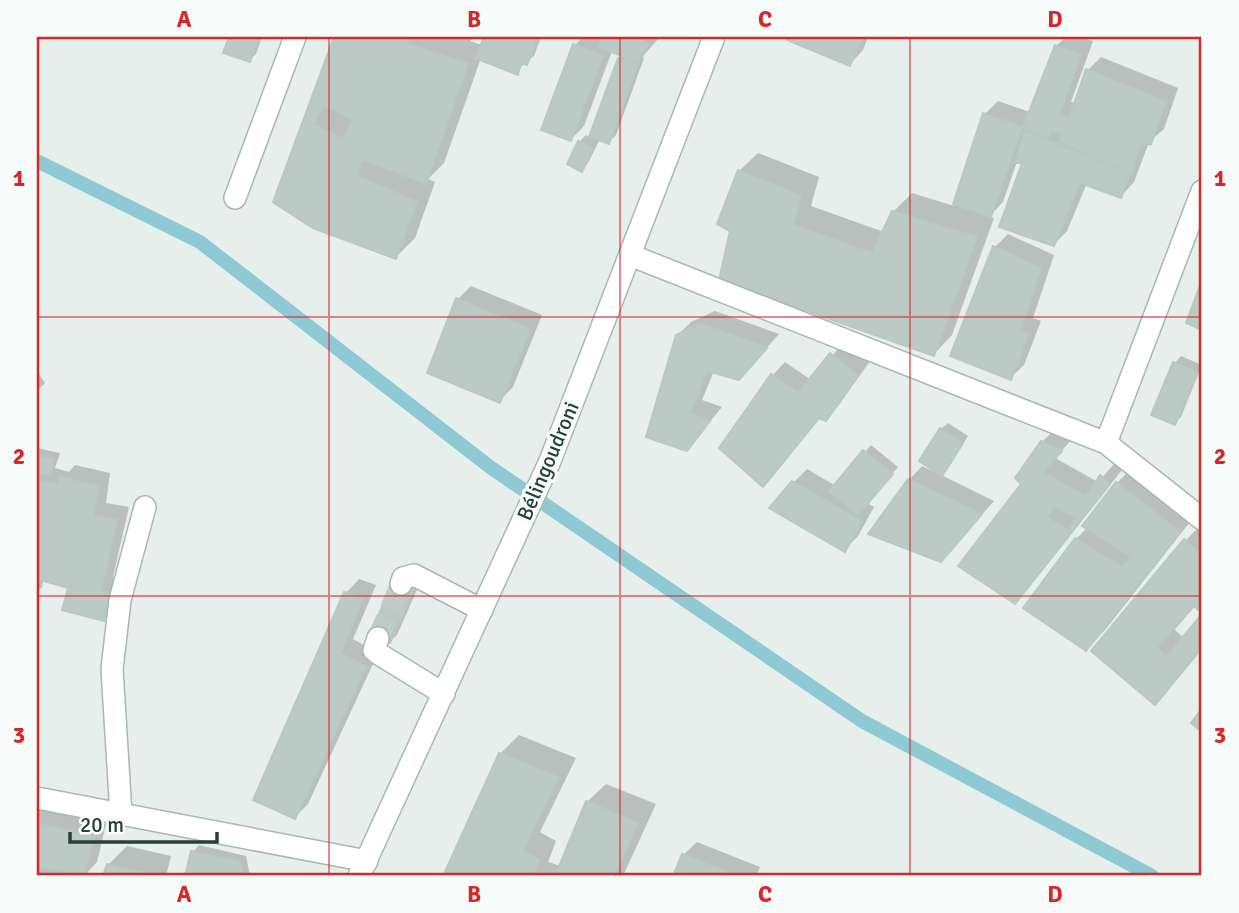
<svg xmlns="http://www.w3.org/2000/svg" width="1239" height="913" viewBox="0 0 1239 913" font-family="Signika,sans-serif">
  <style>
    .shadow { fill: #0003 }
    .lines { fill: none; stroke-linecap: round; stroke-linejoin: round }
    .stream { stroke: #8ec9d4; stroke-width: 14 }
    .building { fill: #bbcac4; stroke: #b8c9c2; stroke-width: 2; fill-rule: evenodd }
    .minor-tunnel { stroke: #bfccc8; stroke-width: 21; stroke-dasharray: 21 10; stroke-linecap: butt }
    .minor-casing { stroke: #a8b8b2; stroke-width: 24 }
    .minor { stroke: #fff; stroke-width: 21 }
    .grid { fill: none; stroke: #d62828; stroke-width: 2; stroke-opacity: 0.55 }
    .labels { text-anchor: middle; stroke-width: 7; stroke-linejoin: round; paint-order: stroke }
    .street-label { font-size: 21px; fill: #24423a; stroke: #f7fbf9 }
    .neatline { fill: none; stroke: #d62828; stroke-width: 2.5 }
    .grid-label { font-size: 23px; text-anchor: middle; font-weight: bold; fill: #d62828 }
  </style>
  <rect width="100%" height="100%" fill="#e6efeb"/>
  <g class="shadow">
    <polygon points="230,37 262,37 256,54 249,60 225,52"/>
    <polygon points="336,37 474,37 470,41 482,45 485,37 541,37 534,56 525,62 517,73 481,58 444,163 428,179 435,182 415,238 396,257 275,201"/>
    <polygon points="583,37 660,37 642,57 644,58 616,135 609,142 600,139 588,163 582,169 579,142 586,135 590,138 619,59 623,55 612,51 584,126 571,139 575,45"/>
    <polygon points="791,37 868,37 863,50 850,64 790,39"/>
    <polygon points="1066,37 1081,37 1093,41 1071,102 1076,104 1088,70 1101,57 1178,88 1164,129 1149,142 1134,182 1121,196 1087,183 1067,231 1054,244 1025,162 1017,162 1003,202 989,217 994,218 952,335 934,354 732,230 739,171 758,153 819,177 811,206 884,232 893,212 912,193 954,206 985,114 998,101 1030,112 1056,46"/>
    <polygon points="1008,234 1054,255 1033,318 1041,321 1024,365 1010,378 995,247"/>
    <polygon points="471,286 542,315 513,387 499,401 458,299"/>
    <polygon points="715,311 779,334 752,364 714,371 702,400 722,407 687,449 677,336 691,322"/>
    <polygon points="845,341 870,361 839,405 825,419 820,417 763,484 772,376 785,362 811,380"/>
    <polygon points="1181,356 1202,365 1181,417 1174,423 1175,363"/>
    <polygon points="37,371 45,383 37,391"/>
    <polygon points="948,423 968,436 949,467 941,475 994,501 941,560 909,480 922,466 938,474 941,429"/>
    <polygon points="1055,429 1074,437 1055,458 1098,482 1115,463 1122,470 1028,588 1015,602 1042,442"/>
    <polygon points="871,445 898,467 867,503 874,507 858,536 844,550 794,482 807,469 836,486"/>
    <polygon points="37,448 60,453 55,468 69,472 75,465 110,473 106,503 129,507 113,577 122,581 116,605 103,619 70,587 44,579 42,587 37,592 37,476 41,471 37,470"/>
    <polygon points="1136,464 1197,513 1105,630 1086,649 1076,539 1087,528 1084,526 1117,483"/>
    <polygon points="1202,524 1202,611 1195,605 1174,629 1184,638 1202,617 1202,649 1155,703 1093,651 1185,541"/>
    <polygon points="359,579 376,585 353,639 378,653 308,804 295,817 346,593"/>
    <polygon points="395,581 420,583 397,635 390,641"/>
    <polygon points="519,735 576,758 540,832 556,841 548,862 561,866 587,802 606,784 656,804 623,876 445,876 500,754"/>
    <polygon points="39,807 106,824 97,862 84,876 37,876 37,810"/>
    <polygon points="697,842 760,867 756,876 675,876 683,855"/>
    <polygon points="199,845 246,856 250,876 187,876 193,852"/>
    <polygon points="127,846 171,856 166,876 105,876 108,865"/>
  </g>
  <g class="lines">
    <polyline class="stream" points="37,161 200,242 490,467 862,721 1152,876"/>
  </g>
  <g class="building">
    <polygon points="229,37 259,37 250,62 223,53"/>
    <path d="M334,37h74v7l60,20 -42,120 -64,-25 -4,18 59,24 -21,58 -83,-31 -40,-26zM323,105l30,14 -11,20 -28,-15z"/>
    <polygon points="484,37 538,37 527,65 521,63 518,75 475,58"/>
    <polygon points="602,37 645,37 643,42 648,44 639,63 599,47"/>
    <polygon points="789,37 862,37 850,66 787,40"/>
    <polygon points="573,44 603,56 571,141 541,130"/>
    <polygon points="1055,45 1081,55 1059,115 1069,118 1086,69 1166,101 1151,144 1140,145 1132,174 1060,142 1062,132 1052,131 1047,138 1023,127"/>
    <polygon points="618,58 638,64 609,144 589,137"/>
    <polygon points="983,113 1022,127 991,217 953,204"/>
    <polygon points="1025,131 1130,173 1121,198 1080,183 1054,246 999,227 1022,163 1015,163"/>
    <polygon points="578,141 593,148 582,172 567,164"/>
    <polygon points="738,170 801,196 793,225 872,253 892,211 977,237 934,356 719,280 730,231 717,224"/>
    <polygon points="993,246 1041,268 1021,331 1029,334 1011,380 950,356"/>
    <polygon points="1202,280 1202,330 1186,323"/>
    <polygon points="456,298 530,329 500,403 427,373"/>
    <polygon points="700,323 767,348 739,380 707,371 690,413 710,421 687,451 646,437 676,335"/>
    <polygon points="830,353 858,376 826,421 819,418 763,487 719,448 771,374 798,393"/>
    <polygon points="1173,362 1197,372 1175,425 1151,415"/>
    <polygon points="940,428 963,443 942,476 919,461"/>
    <path d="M1041,441l21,10 -19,21 43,24 14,-21 10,9 -95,120 -57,-38 63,-82 -6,-6zM1054,505l21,13 -7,12 -21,-13z"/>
    <polygon points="863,450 893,474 858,515 829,491"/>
    <polygon points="37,456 54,459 51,475 37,472"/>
    <polygon points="60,477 98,486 94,516 117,520 101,591 110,594 104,621 62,610 68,588 37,579 37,480 58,485"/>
    <polygon points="908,479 982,514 941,562 868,534"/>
    <polygon points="792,481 862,521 845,552 769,508"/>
    <polygon points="1116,482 1180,532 1086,651 1023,608 1075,538 1122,567 1131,557 1082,526"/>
    <polygon points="1184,539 1202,555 1202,613 1194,606 1157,648 1166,657 1202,614 1202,648 1155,705 1091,651"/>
    <polygon points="394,580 414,589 390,643 370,634"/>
    <polygon points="344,592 363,599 341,653 366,667 295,819 253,800"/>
    <polygon points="1202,708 1202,732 1191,723"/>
    <polygon points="499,753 558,777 523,851 539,860 533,876 443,876"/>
    <polygon points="586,801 638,823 614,876 555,876"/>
    <polygon points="37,823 94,837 84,876 37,866"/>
    <polygon points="191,851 240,862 243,876 185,876"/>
    <polygon points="682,854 737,876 673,876"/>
    <polygon points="107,864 154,875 103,876"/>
  </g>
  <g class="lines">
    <polyline class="minor-tunnel" points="378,638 401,584"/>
    <defs>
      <g id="minor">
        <polyline points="235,198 295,37"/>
        <polyline points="630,255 1106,443 1202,519"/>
        <polyline points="1106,443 1202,191"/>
        <polyline points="401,584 403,578 414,575 482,610"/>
        <polyline points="378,638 374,650 379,654 444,694"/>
        <polyline points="37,798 367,861"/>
        <polyline points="121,814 112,669 120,600 145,507"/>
        <polyline points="359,876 550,461 714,37"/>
      </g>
    </defs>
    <use href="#minor" class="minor-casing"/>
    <use href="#minor" class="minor"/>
  </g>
  <path class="grid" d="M329,37v839M620,37v839M910,37v839M37,317h1165M37,596h1165"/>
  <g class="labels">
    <g class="street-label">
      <text transform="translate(548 461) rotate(-67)" y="7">Bélingoudroni</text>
    </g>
  </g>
  <rect width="1239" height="913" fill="none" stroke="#f7fbf9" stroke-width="77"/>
  <path d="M70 832v10h147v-10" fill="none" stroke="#24423a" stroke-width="3.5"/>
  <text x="80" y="832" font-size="21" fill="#24423a" stroke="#f7fbf9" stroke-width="5" paint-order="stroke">20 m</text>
  <rect x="38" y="38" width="1162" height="836" class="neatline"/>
  <g class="grid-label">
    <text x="184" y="27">A</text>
    <text x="474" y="27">B</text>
    <text x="765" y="27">C</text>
    <text x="1055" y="27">D</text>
    <text x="19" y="186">1</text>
    <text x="1220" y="186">1</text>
    <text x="19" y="464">2</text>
    <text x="1220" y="464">2</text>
    <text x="19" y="743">3</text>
    <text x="1220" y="743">3</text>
    <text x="184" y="902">A</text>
    <text x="474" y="902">B</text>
    <text x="765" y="902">C</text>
    <text x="1055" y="902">D</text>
  </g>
</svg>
